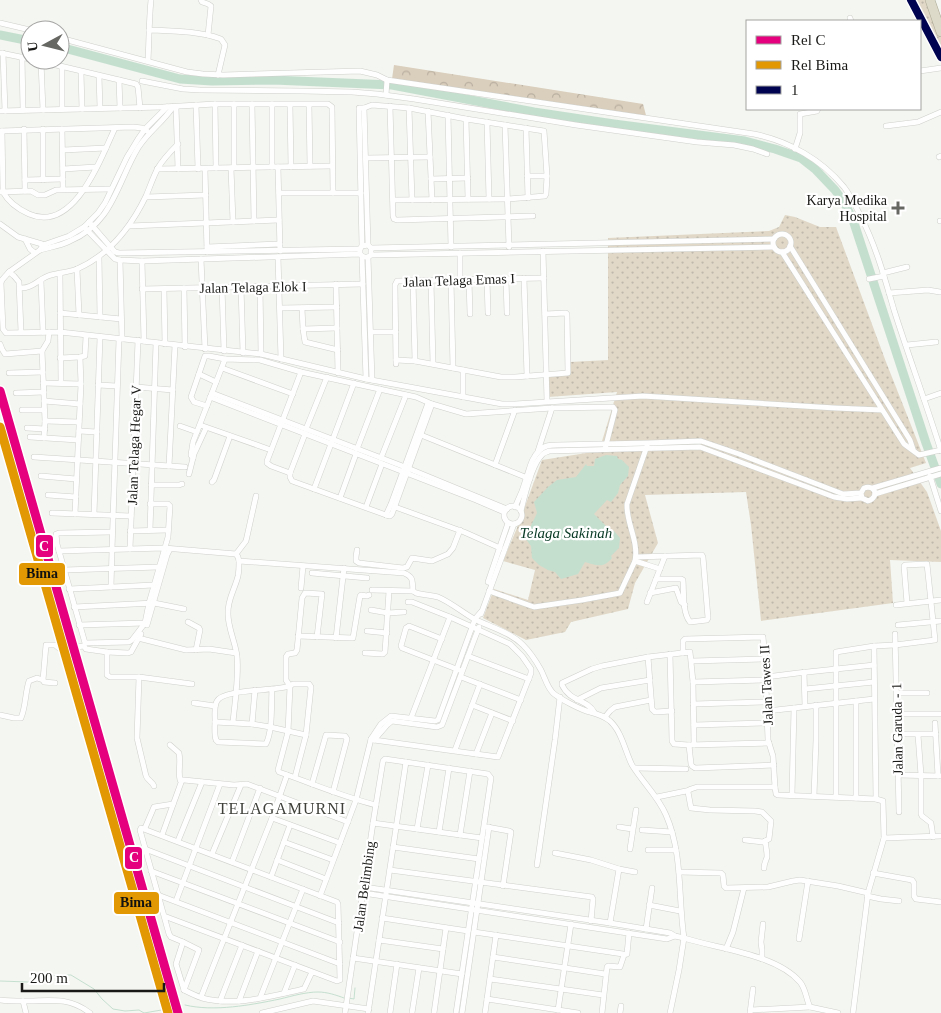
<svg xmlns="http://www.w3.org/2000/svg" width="941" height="1013" viewBox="0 0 941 1013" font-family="'Times New Roman',serif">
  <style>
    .grass { fill: url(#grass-dots) }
    .forest { fill: url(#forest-crowns) }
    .water { fill: #c5dfcf }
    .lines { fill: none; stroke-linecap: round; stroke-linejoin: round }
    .stream { stroke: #c5dfcf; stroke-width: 1 }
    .river { stroke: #c5dfcf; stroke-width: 9 }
    .street-casing { stroke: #cfd0cc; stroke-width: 6 }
    .highway-casing { stroke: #acaa96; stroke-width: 10 }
    .street { stroke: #fdfefd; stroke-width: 5 }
    .highway { stroke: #dedac9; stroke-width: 9 }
    .bus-1-casing { stroke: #fff; stroke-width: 11 }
    .bus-1 { stroke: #000350; stroke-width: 8 }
    .rail-1-casing { stroke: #fff; stroke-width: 12 }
    .rail-2-casing { stroke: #fff; stroke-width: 12 }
    .rail-1 { stroke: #e5007d; stroke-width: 9 }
    .rail-2 { stroke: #e19802; stroke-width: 9 }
    .poi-dot { fill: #666763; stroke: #fff; stroke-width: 2 }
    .labels { text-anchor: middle; stroke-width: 4.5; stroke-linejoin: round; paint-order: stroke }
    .poi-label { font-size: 14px; fill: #191a17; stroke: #fff; text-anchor: end }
    .street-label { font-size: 14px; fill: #191a17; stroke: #fff }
    .water-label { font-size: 15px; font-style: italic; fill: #093a26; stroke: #fff }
    .quarter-label { font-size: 16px; letter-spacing: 1px; fill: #3f403a; stroke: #fff }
    .line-badge { stroke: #fff; stroke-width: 2 }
    .badge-label { font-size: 14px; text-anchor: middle; font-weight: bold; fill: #fff }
    .pale-badge-label { font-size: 14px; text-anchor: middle; font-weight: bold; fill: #111 }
  </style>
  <defs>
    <pattern id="grass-dots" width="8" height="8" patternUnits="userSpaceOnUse" patternTransform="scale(1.25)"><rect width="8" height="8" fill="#e1d8c8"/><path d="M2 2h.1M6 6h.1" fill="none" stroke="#c0b9ab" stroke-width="1.8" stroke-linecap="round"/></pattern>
    <pattern id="forest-crowns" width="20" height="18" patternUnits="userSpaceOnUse" patternTransform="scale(1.25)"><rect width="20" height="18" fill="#dacebc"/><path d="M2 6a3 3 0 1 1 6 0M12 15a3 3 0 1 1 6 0" fill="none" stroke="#bab0a1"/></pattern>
  </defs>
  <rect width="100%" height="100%" fill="#f4f6f1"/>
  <g class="grass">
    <polygon points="911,0 930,0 941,32 941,57"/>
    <polygon points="785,215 795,217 820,227 836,227 886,362 926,463 910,468 927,492 941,531 941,562 890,560 893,603 761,621 751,525 746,492 645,495 658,543 635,583 628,609 571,622 565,632 526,640 483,618 494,589 528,600 535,570 503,561 517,528 542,460 599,451 617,392 548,397 548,375 570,374 570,362 608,360 608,238 769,231 779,227"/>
  </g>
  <polygon class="forest" points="394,65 643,104 647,119 392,79"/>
  <path class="water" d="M606,455l11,1 1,3 4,1 7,7 -1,9 -8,9 -2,8 -7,9 -4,-2 -13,14 17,17h3l6,7 -1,10 -8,8 1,2c-9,11 -16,7 -27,4l-7,12 -17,5 -6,-7 -7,-2 -9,-5 -7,-7 -1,-12 -6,-8 12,-25 -3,-11 14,-15 9,-7 19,-3 10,-13 1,2h7l1,-7z"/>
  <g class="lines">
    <g class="stream">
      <polyline points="0,981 28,982 39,981 56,975 71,975 94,989 102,999 113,1009 125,1011 139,1010 144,1013 173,1008"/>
      <polyline points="348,998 354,999 355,988"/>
      <path d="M185,1005c29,7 66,0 95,-6 12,-3 26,-7 38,-7 9,0 18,3 26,6"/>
    </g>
    <g class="river">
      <polyline points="0,35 30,41"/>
      <polyline points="60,47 180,79 212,81 273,80 392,85 534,112 614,124 745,141 775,149 801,158 815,169 835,190 845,204 853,220 926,443 941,484"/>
    </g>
    <defs>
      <g id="street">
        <polyline points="201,0 202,2 208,4 211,6 208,35"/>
        <polyline points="850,18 851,21"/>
        <polyline points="0,23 30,30"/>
        <path d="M149,30c24,1 50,1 72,9l4,6 -7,30"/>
        <path d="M60,38l127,34 16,2 20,1 137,-4 17,4 10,5 367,54c35,7 68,26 90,53 7,9 12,20 17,30 15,29 24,62 33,93 15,47 32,93 47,141"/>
        <polyline points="1,53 30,59"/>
        <polyline points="3,53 5,111"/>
        <polyline points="22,57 23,110"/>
        <polyline points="35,60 136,84 138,87 140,108"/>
        <path d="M148,61c1,-20 1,-41 3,-61"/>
        <polyline points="41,62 43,110"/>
        <polyline points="62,67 62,109"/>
        <polyline points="920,71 941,68"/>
        <polyline points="81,72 82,109"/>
        <polyline points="99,76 100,108"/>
        <polyline points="119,80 120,108"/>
        <polyline points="142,81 183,89 200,90 302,91 352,92 377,94 414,99 576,125 697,142 734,145 753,149 767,154"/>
        <polyline points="386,95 387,80"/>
        <polyline points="215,104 216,168"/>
        <polyline points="234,104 234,168"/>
        <polyline points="252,104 254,221"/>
        <polyline points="272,104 272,167"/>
        <polyline points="196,105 198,169"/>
        <polyline points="290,105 291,167"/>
        <polyline points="309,105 310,166"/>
        <polyline points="390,106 393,216 394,219 397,220 533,216"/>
        <polyline points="167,107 145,129 138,139 127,157 105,203 98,213 84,227 69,236 43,245 40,250 9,272 2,280 1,283 3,329 6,333 60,332 261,354 366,379 502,404 515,404 643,396 835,408 882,410"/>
        <polyline points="176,107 178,169"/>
        <polyline points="364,108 368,245"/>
        <polyline points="409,108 412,200"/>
        <polyline points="0,111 163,107 215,104 328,104 332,107 333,193"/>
        <polyline points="428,111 432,200"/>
        <polyline points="448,115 451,247"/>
        <polyline points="466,119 468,199"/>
        <polyline points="487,122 489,199"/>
        <polyline points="505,125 509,247"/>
        <polyline points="886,126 918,122 941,112"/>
        <polyline points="526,128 528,198"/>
        <polyline points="24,129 25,191"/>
        <polyline points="62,129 63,189"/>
        <polyline points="0,131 133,127 142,128 147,131"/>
        <path d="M2,131l1,61c6,11 15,17 26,22 45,20 72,-56 86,-86"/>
        <polyline points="795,149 800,133 800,114 817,111 818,109"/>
        <polyline points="63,150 106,148"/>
        <polyline points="939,157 941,156"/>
        <polyline points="366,158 430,157"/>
        <polyline points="278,167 280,251"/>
        <polyline points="231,168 233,222"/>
        <polyline points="63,169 96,167"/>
        <polyline points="157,169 332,166"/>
        <polyline points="205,169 207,252"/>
        <polyline points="527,176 547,176"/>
        <polyline points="431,179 468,178"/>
        <polyline points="25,180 63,179"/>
        <polyline points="43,180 43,129"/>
        <polyline points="0,192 31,191 38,195 45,195 56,190 111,189"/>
        <polyline points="279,193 361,193"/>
        <polyline points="146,197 206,195"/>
        <polyline points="940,221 941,221"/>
        <polyline points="89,222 115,252 119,253 360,249"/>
        <polyline points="0,224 18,237 42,244 44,246"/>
        <polyline points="129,226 279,220"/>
        <path d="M84,227l31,32 5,1 22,1 218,-7c4,4 7,4 11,1v-7l-3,-3 -6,1 -2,3v5"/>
        <circle cx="782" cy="243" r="9"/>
        <polyline points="25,239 30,249 35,253"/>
        <polyline points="362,246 359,108 364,108 372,105 409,108 466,119 544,131 547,176 546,194 545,196 508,199 393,200"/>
        <polyline points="790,246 910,440 913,449"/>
        <polyline points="207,247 280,244"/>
        <polyline points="371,248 774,239"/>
        <path d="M40,250c10,-3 20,-4 30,-9 43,-18 47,-58 68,-93 10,-16 25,-26 35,-41"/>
        <polyline points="543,251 547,401"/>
        <polyline points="782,252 904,444 919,455 941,450"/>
        <polyline points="460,253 460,280"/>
        <polyline points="371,255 774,247"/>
        <polyline points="99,257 100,317"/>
        <polyline points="278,257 281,359"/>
        <polyline points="362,257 366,379"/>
        <polyline points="368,257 372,380"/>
        <polyline points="201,259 205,349"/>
        <polyline points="120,260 122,339"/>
        <polyline points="142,261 144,341"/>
        <polyline points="77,269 79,315"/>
        <polyline points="9,272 14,276 19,282 21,332"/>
        <polyline points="883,273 907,267"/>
        <polyline points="60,274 61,383"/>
        <polyline points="524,278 527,376"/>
        <polyline points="487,279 488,313"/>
        <polyline points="506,279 507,313"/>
        <polyline points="869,279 884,276"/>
        <polyline points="413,280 415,361"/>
        <polyline points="451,280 453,368"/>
        <polyline points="469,280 470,314"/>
        <polyline points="41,281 43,332"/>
        <polyline points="431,281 433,364"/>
        <polyline points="336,284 338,373"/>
        <polyline points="260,286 261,354"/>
        <polyline points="222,287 224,351"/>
        <polyline points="241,287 243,353"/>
        <path d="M20,288c13,1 19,-10 31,-13 8,-2 17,-3 26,-6 32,-14 54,-42 69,-73 4,-9 7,-19 12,-28 5,-9 12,-16 20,-24"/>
        <polyline points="184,288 185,347"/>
        <polyline points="142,289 363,284"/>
        <polyline points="164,289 165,344"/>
        <polyline points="889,293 928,290 940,292"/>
        <polyline points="280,308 337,307"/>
        <polyline points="302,308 303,329 305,342 338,350"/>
        <polyline points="60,313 121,319"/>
        <polyline points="303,329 337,328"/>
        <polyline points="371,332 396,332"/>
        <polyline points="0,344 2,349 5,354 42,351"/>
        <polyline points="907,345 936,342"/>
        <polyline points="60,358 80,357 85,356 86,336"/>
        <polyline points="396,360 415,361 501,377 515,377 568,373 567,314 566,313 545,314"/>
        <polyline points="396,364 395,285 397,281 544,278"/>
        <polyline points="222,368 293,394"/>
        <polyline points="9,373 43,372"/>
        <polyline points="199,374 216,382"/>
        <polyline points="43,383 81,384"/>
        <polyline points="98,385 117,386"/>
        <polyline points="136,387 173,390"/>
        <polyline points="16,393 44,392"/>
        <polyline points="212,393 405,467 507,509"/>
        <polyline points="210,397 476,500 504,512"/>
        <polyline points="463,397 463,370"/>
        <polyline points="924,399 941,393"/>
        <polyline points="44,401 80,404"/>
        <polyline points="207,406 194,402 191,397 205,356 209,356 225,359"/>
        <polyline points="22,410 44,410"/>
        <polyline points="45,421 79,422"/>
        <polyline points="200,425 271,450"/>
        <polyline points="180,426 197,432"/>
        <polyline points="27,428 45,429"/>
        <polyline points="306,429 327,377"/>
        <polyline points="79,431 97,432"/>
        <polyline points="421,435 530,479"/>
        <polyline points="30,437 78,440"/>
        <polyline points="44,438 45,421 42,351 48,341 49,332"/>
        <polyline points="357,449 380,389"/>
        <polyline points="538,451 552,408"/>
        <polyline points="34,457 185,467"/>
        <polyline points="193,458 191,455 193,442 225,359 260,360 301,372 416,397 432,404 466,414 552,408 613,407 615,410 605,449"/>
        <polyline points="381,458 406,395"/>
        <polyline points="495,465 515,410"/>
        <polyline points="169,466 175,345"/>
        <polyline points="290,473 271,466 267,463 267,461 301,372"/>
        <polyline points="290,473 290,477 292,481 386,515"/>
        <polyline points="290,473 305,434"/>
        <polyline points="189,474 194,454 206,428"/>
        <polyline points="41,476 76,479"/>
        <polyline points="930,476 941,511"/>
        <polyline points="212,482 214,480 230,436"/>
        <polyline points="151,485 179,485 182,484"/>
        <polyline points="873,488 941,468"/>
        <polyline points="314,489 354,383"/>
        <polyline points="875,494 941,474"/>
        <polyline points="48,495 76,497"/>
        <polyline points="340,498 356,454"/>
        <circle cx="513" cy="515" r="9"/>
        <polyline points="366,507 382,464"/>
        <polyline points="395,507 464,532 500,548"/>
        <path d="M515,507c5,-10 9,-20 12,-31 3,-9 5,-19 12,-25 5,-6 12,-6 18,-6l91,-2 53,-2 38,13 104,40 18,-1 3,-5c11,-4 16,9 4,13l-6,-3 -1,-5"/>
        <path d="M521,511c3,-13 11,-47 21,-56 1,-2 5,-3 7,-4l151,-4 134,50 13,2 15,-1"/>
        <polyline points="52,513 131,516"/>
        <polyline points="75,514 81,384 80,357"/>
        <polyline points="94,514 100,337"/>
        <polyline points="386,515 390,516 392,514 432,404"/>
        <polyline points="386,515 391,504 428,403"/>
        <polyline points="150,530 156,343"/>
        <polyline points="130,531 168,530"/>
        <polyline points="112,532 59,533 56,534 57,544 85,643 129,642 132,640 145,623 149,603 168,537 170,506 168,504 150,504"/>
        <polyline points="130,549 138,340"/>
        <polyline points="357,550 356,557 356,561 359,563 403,568 407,567 412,558 432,561 448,554 453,548 460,530"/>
        <path d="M59,551l105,-3 72,6 2,3 1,4 165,12c10,4 8,8 9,18l3,2c7,2 14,2 22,4 12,5 24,15 36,22 16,8 36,13 49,26 7,7 13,16 18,25 4,8 6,17 12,23 7,6 28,17 37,19 8,2 14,4 20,9 12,11 15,30 22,44 11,18 26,31 34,50 17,39 12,82 18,123 34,11 92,16 116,44 6,7 6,17 10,25l28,6"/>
        <polyline points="236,554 246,541 256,496"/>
        <path d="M636,557l66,-2 1,2 5,61 -1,2 -17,2c-8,-10 -6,-30 -7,-42l-2,-1h-25"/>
        <polyline points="635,561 660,569"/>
        <polyline points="64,570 159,567"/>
        <polyline points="312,573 367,578"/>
        <polyline points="492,583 488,582 508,523"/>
        <polyline points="111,587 112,550 119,339"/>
        <polyline points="301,588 303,566"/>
        <polyline points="69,589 154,585"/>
        <polyline points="372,590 413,591"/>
        <path d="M489,591l45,16 48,-7 38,-7 15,-32c4,-20 -9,-38 -8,-57l20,-58"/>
        <polyline points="650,593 676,588 681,602 685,605"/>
        <polyline points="647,602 665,556"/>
        <polyline points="896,605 941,600"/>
        <polyline points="74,607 154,603 184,609"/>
        <polyline points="371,610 388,613 404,612"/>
        <polyline points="481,614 514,524"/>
        <polyline points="188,622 199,628 200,630 196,650"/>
        <polyline points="79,625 145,623"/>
        <polyline points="147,625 167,555 170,549"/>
        <polyline points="898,625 941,621"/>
        <polyline points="367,631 387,633"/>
        <polyline points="895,634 899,812"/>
        <polyline points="298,636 353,638 360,596 361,595 367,596 369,595"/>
        <polyline points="138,638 186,650 209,649 236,653"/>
        <polyline points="336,638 344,568"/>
        <polyline points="442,639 409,626 406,628 401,646 402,648 459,670"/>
        <polyline points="874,646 876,799"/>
        <polyline points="107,652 107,675 110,677 139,677 192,684"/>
        <polyline points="365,653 383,654 385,652 389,591"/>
        <polyline points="683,653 683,641 685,639 763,637 765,659 768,740 773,756 775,787 776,794 778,795 876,799 883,801 884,838 868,893 853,1013"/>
        <polyline points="670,654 672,741 674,744 689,745 769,743"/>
        <polyline points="468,656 529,679"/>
        <polyline points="648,657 652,709 655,712 672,711"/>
        <polyline points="692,661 765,659"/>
        <polyline points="804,672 805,706"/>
        <path d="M139,677l-2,61 9,38c2,5 6,5 8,10"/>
        <polyline points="461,677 521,700"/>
        <polyline points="766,677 798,673 874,665"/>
        <polyline points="693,682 766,680"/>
        <polyline points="55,683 44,682 43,680 46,645 55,645 60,649 84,646 86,649 107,652 128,653 131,652 141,634"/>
        <path d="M272,689c-1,16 1,41 -6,55l-48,-2 -2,-2c-2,-6 -1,-13 -1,-20 0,-6 -1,-14 2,-19 6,-12 59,-10 73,-15l-4,-6v-23l2,-3 7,-1 2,-3 5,-52 3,-5 17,1 -5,43"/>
        <polyline points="805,689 874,682"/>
        <polyline points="897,693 927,693"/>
        <polyline points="577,700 601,688 650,680"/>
        <polyline points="194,703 215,706"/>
        <polyline points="693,704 766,702"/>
        <polyline points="472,705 513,721"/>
        <polyline points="767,711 874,699"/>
        <path d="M594,712c-7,-13 -24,-10 -32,-27v-2l30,-14 10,-3 46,-9 42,-5 3,30 1,63"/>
        <polyline points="897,714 941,714"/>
        <path d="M0,715l14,3h7c5,-12 4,-25 8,-37l8,-3 6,2"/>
        <polyline points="605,717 610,711 615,707 651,700"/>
        <polyline points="411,718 450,617"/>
        <polyline points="215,722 252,724 270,727 306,735"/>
        <path d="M233,722c2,-21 6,-45 4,-66 -2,-15 -9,-28 -9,-42 -1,-14 7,-25 10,-38 1,-5 1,-10 1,-15"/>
        <polyline points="935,723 938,776"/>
        <polyline points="252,724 255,690"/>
        <polyline points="694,725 767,723"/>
        <polyline points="897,734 936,734"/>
        <polyline points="918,735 921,775 921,814 922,816 931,823 933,837"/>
        <polyline points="371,739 374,740 498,757 531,673 531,669 522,656 510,644 450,617 412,602 408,602"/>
        <polyline points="374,740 387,725 392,721 437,727 442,725 479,627"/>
        <path d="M170,745l9,8c2,9 -1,18 1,27h2"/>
        <polyline points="689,745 691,764 692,766 695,768 774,765"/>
        <polyline points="455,750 480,684"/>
        <polyline points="476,754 492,713"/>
        <polyline points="635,768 686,769"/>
        <polyline points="898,775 941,776"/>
        <path d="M295,777l11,-42 5,-48 -2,-3h-16l-3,2 -2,46 -10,38 1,2c32,11 64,25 97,33"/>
        <polyline points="312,784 326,735 345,736 347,739 333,792"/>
        <polyline points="687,791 691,789 697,787 775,787"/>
        <polyline points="792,795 794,708"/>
        <polyline points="814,796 816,740 816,705"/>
        <polyline points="657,797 686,791 688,792 691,808 710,810 755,811 762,812 771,821 769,839 763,842 745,840"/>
        <polyline points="836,797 836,652 874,646 895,645 935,640 927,564 905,565 904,566 907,603"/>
        <polyline points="856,798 856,701"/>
        <polyline points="272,818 340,843"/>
        <polyline points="373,823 482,838"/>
        <polyline points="487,827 509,831 511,832 503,886"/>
        <polyline points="619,827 632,829"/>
        <polyline points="145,828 154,807 173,804"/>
        <polyline points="417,829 428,765"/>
        <polyline points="642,830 672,832"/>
        <polyline points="439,832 449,768"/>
        <polyline points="162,835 182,780 184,780 234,785 247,784 348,822"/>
        <polyline points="460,835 470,771"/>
        <polyline points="884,838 941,836"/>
        <polyline points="178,841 202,782"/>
        <polyline points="284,842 333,860"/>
        <polyline points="393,847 479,859"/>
        <polyline points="145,849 339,923"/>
        <polyline points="630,849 636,810"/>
        <polyline points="648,850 676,850"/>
        <polyline points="555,853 591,860 619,869 610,923"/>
        <polyline points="212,854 241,785"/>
        <polyline points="277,860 326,879"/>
        <polyline points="232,862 260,788"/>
        <polyline points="537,865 555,740 560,697"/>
        <path d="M764,868c0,-5 2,-7 3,-11 0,-5 -1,-11 -2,-16"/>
        <polyline points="619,869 635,872"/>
        <polyline points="390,870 592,897 593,899 591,921"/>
        <polyline points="151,871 340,942"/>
        <polyline points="679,872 721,873 723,875 724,886 726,888 768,887 793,881 800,880 838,886 868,893"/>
        <polyline points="873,873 912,880 914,883 914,896 916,899 941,902"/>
        <polyline points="271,877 290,825"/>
        <polyline points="364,887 610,923 670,933 675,936 684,938 679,970 670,1013"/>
        <polyline points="363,893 667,939 675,936"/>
        <polyline points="158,895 340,964"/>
        <polyline points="320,896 356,800 371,739 381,724 391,716 435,721 438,720 475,619 481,612"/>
        <polyline points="867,896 881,899 899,901"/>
        <polyline points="176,901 220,784"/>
        <polyline points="649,905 680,911"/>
        <path d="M164,916l173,65 3,-1 -2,-76 -1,-2 -196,-74 -1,2 29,104 2,3 12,5 -7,22 8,26c6,3 12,6 18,8 34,9 69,-2 102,-9l8,-17"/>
        <polyline points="382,918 468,931"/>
        <polyline points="646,929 652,888"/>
        <polyline points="474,932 623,954 624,955 620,967 608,966 607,967 602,1013"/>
        <polyline points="799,939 808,881"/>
        <polyline points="379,940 443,949"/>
        <polyline points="183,942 199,950 184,990"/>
        <polyline points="726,949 733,932 744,888"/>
        <polyline points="623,955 627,954 629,933"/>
        <polyline points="493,957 605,974"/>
        <polyline points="353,958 462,974"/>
        <polyline points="762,959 762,950 761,942 763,924"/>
        <polyline points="490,979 603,995"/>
        <polyline points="284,993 295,965"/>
        <polyline points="201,997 272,818 287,775"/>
        <polyline points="260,998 303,889"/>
        <polyline points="487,999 578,1013"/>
        <path d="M0,1000c8,1 16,1 24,1 25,0 44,-5 66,12"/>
        <polyline points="23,1001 26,1013"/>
        <polyline points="220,1001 242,945"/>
        <polyline points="239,1001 258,951"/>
        <polyline points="558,1010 571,924"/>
        <polyline points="751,1010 810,1007"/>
        <polyline points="262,1013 313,1001 369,1009"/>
        <polyline points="345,1013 373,823 383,761 385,759 488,774 491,778 456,1013"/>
        <polyline points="368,1013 406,762"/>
        <polyline points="390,1013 397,964"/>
        <polyline points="412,1013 419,968"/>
        <polyline points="434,1013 446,928"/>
        <polyline points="462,1013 489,827"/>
        <polyline points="485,1013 496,935"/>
        <polyline points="620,1013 621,1006"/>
        <polyline points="750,1013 753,989"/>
      </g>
      <g id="highway">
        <polyline points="911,0 941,57"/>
        <polyline points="930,0 941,32"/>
      </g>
    </defs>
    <use href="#street" class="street-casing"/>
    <use href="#highway" class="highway-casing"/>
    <use href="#street" class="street"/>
    <use href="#highway" class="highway"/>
    <defs>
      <polyline id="bus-1" points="911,0 941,57"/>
    </defs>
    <use href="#bus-1" class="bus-1-casing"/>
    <use href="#bus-1" class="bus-1"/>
    <defs>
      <polyline id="rail-1" points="0,391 178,1013"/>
      <polyline id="rail-2" points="0,427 168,1013"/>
    </defs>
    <use href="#rail-1" class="rail-1-casing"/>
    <use href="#rail-2" class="rail-2-casing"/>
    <use href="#rail-1" class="rail-1"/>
    <use href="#rail-2" class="rail-2"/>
  </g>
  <path class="poi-dot" d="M895.5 200.5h5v5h5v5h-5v5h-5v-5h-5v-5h5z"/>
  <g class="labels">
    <g class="poi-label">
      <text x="887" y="205">Karya Medika<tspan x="887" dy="16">Hospital</tspan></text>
    </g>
    <g class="street-label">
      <text transform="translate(459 280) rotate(-2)" y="5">Jalan Telaga Emas I</text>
      <text transform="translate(253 287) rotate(-1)" y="5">Jalan Telaga Elok I</text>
      <text transform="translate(134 445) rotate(-88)" y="5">Jalan Telaga Hegar V</text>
      <text transform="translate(766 685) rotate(-93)" y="5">Jalan Tawes II</text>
      <text transform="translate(897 729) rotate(-91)" y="5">Jalan Garuda - 1</text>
      <text transform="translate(364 886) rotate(-82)" y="5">Jalan Belimbing</text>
    </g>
    <g class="water-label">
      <text x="566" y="538">Telaga Sakinah</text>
    </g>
    <g class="quarter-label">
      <text x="282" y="814">TELAGAMURNI</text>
    </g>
  </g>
  <g class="line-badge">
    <rect x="35" y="534" width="19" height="24" rx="5" fill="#e5007d"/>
    <rect x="18" y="562" width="48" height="24" rx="5" fill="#e19802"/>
    <rect x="124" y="846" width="19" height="24" rx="5" fill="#e5007d"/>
    <rect x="113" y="891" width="47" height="24" rx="5" fill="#e19802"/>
  </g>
  <g class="badge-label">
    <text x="44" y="551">C</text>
    <text x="134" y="862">C</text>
  </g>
  <g class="pale-badge-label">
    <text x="42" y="578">Bima</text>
    <text x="136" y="907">Bima</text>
  </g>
  <rect x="746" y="20" width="175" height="90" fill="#ffffff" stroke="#a3a3a2"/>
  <rect x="756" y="36" width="25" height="8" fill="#e5007d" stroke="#a3a3a2"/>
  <text x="791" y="45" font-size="15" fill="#191a17">Rel C</text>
  <rect x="756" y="61" width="25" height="8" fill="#e19802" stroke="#a3a3a2"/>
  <text x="791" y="70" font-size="15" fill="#191a17">Rel Bima</text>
  <rect x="756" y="86" width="25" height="8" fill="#000350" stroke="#a3a3a2"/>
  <text x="791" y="95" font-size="15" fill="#191a17">1</text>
  <g transform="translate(45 45) rotate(263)"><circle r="24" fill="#ffffff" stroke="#a3a3a2"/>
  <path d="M0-4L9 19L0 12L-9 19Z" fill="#666763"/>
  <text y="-8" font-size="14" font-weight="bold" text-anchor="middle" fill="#191a17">U</text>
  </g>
  <path d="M22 983v8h142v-8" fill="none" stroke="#191a17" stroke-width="2.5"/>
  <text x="30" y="983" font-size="15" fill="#191a17" stroke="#ffffff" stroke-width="4" paint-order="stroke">200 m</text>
</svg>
